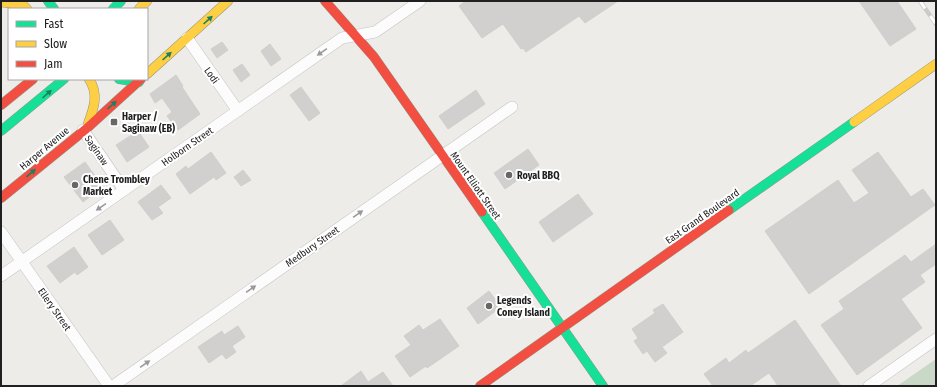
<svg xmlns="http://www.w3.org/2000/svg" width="937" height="387" viewBox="0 0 937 387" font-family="'Fira Sans Condensed',sans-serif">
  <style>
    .cemetery { fill: #c9d8c7 }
    .building { fill: #d2d0ce; stroke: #d1cecb }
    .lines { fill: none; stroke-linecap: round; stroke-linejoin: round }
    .street-casing { stroke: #c5c4c3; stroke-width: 12 }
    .fast-casing { stroke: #979782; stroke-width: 10 }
    .slow-casing { stroke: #979782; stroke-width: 10 }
    .jam-casing { stroke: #979782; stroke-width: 10 }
    .street { stroke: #fcfcfc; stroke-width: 11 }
    .fast { stroke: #16e098; stroke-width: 9 }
    .slow { stroke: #ffcf43; stroke-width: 9 }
    .jam { stroke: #f24e42; stroke-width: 9 }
    .rail-casing { stroke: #cbcbca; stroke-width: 4.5 }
    .rail { stroke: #fff; stroke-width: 3; stroke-dasharray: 9; stroke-linecap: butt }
    .oneway { fill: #1b805c }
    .oneway2 { fill: #999 }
    .poi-dot { fill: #686766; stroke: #fff; stroke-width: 1.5 }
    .labels { text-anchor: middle; stroke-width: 4; stroke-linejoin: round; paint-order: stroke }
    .street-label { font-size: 10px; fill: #202020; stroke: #fff }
    .poi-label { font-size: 10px; font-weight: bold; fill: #202020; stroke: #fff; text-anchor: start }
  </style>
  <rect width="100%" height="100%" fill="#eeece9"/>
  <polygon class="cemetery" points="936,359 936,386 897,386"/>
  <g class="building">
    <polygon points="466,1 618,1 585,23 579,16 526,52 523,48 521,49 503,24 482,38 459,6"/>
    <polygon points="859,1 897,1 916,29 890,46"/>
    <polygon points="222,42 228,50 217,58 211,49"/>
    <polygon points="270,44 281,59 271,66 261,51"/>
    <polygon points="242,64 250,75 241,82 233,70"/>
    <polygon points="176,75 183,86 182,87 200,114 178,130 167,116 172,112 162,98 155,103 150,94"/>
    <polygon points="301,87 320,113 309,121 290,95"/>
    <polygon points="476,90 485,104 448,129 439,116"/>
    <polygon points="138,131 149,147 127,162 116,145"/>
    <polygon points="528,149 539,165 505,189 494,173"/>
    <polygon points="211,152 226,173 216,180 214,177 190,194 176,174 186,166 188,169"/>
    <polygon points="878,152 911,197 923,189 935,205 809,294 765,231 838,180 854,203 869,193 852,170"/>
    <polygon points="85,162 103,187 83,202 64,177"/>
    <polygon points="243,170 251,180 241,186 234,177"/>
    <polygon points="161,185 171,198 158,207 163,213 152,220 138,202"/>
    <polygon points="578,194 593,214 553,242 539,222"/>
    <polygon points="110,220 124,240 102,255 88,235"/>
    <polygon points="936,244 936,264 920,275 925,282 901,299 922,328 857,375 821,325 844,309 839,301 905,255 911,262"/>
    <polygon points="74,247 88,267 77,275 75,272 60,283 47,266"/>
    <polygon points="489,291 501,307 478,324 467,308"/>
    <polygon points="663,304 683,332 662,347 667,353 655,362 647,351 643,354 634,341 638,338 632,329 655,313 653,310"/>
    <polygon points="440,319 459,346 427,368 426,366 410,377 395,356 411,345 404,336 419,325 423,330"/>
    <polygon points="795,320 841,386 778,386 769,373 750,386 713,386 704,374 726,358 729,363 746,350 748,353"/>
    <polygon points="238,326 245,337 232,346 236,352 226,359 222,354 209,363 198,347 222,331 224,335"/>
    <polygon points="361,371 368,382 383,372 393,386 341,386"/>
  </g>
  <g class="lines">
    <defs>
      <g id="street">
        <polyline points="187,38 238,111"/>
        <polyline points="83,130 124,190"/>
        <polyline points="1,232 109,386"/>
        <polyline points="1,276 342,38 375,32 420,1"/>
        <polyline points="113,386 512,107"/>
        <polyline points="869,386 936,339"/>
      </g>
      <g id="fast">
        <polyline points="48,1 54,9"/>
        <polyline points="113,9 121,1"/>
        <polyline points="119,79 139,82"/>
        <polyline points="1,131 64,79"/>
        <polyline points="729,210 854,122"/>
        <polyline points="482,212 603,386"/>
      </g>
      <g id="slow">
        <polyline points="1,2 23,5 27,9"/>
        <polyline points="139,9 147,1"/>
        <polyline points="147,74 228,1"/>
        <polyline points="854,122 936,64"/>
        <path d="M88,124c6,-16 11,-30 1,-45"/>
      </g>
      <g id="jam">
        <polyline points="325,1 374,57 482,212"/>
        <polyline points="1,105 33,79"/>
        <polyline points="1,198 86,129 141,79"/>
        <polyline points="480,386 729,210"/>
      </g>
    </defs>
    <use href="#street" class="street-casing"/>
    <use href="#fast" class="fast-casing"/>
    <use href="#slow" class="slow-casing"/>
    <use href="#jam" class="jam-casing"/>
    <use href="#street" class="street"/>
    <use href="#fast" class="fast"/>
    <use href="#slow" class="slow"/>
    <use href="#jam" class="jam"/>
    <defs>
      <polyline id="rail" points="920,1 936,24"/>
    </defs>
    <use href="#rail" class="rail-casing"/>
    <use href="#rail" class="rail"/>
  </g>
  <defs><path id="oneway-solid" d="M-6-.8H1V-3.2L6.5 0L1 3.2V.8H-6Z"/></defs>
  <g class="oneway">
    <use href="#oneway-solid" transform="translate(208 20) rotate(-42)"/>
    <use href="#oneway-solid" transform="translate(167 56) rotate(-42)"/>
    <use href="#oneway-solid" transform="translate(47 94) rotate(-42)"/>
    <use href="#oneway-solid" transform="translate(112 105) rotate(-42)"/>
    <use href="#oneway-solid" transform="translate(31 173) rotate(-40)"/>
  </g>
  <g class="oneway2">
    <use href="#oneway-solid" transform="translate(322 52) rotate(145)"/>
    <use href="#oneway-solid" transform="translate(101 207) rotate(145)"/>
    <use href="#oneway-solid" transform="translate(358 214) rotate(-35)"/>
    <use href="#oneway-solid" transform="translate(251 289) rotate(-35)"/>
    <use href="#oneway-solid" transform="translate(145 364) rotate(-35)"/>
  </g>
  <g class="poi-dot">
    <rect x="110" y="118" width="8" height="8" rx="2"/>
    <circle cx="509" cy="175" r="4"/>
    <circle cx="75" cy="185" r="4"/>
    <circle cx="489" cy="306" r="4"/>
  </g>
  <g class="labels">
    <g class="street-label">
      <text transform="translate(212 75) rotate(55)" y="4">Lodi</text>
      <text transform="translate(187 146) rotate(-35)" y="4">Holborn Street</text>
      <text transform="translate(44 148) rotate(-40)" y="4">Harper Avenue</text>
      <text transform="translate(97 150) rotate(56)" y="4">Saginaw</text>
      <text transform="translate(476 185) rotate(55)" y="4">Mount Elliott Street</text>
      <text transform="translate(702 216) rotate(-35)" y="4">East Grand Boulevard</text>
      <text transform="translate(312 246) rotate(-35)" y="4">Medbury Street</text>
      <text transform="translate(55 309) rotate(55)" y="4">Ellery Street</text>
    </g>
    <g class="poi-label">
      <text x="122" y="120">Harper /<tspan x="122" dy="12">Saginaw (EB)</tspan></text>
      <text x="517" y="179">Royal BBQ</text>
      <text x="83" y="183">Chene Trombley<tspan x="83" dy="12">Market</tspan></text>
      <text x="497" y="304">Legends<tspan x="497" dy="12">Coney Island</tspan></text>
    </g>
  </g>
  <rect width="937" height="387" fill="none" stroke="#202020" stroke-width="4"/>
  <rect x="8" y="8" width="140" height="72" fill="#ffffff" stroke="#a6a6a6"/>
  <rect x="16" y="21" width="20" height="6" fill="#16e098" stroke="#a6a6a6"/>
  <text x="44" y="28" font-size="12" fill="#202020">Fast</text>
  <rect x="16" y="41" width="20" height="6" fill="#ffcf43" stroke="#a6a6a6"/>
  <text x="44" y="48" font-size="12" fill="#202020">Slow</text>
  <rect x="16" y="61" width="20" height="6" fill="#f24e42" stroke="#a6a6a6"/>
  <text x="44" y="68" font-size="12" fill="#202020">Jam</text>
</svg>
